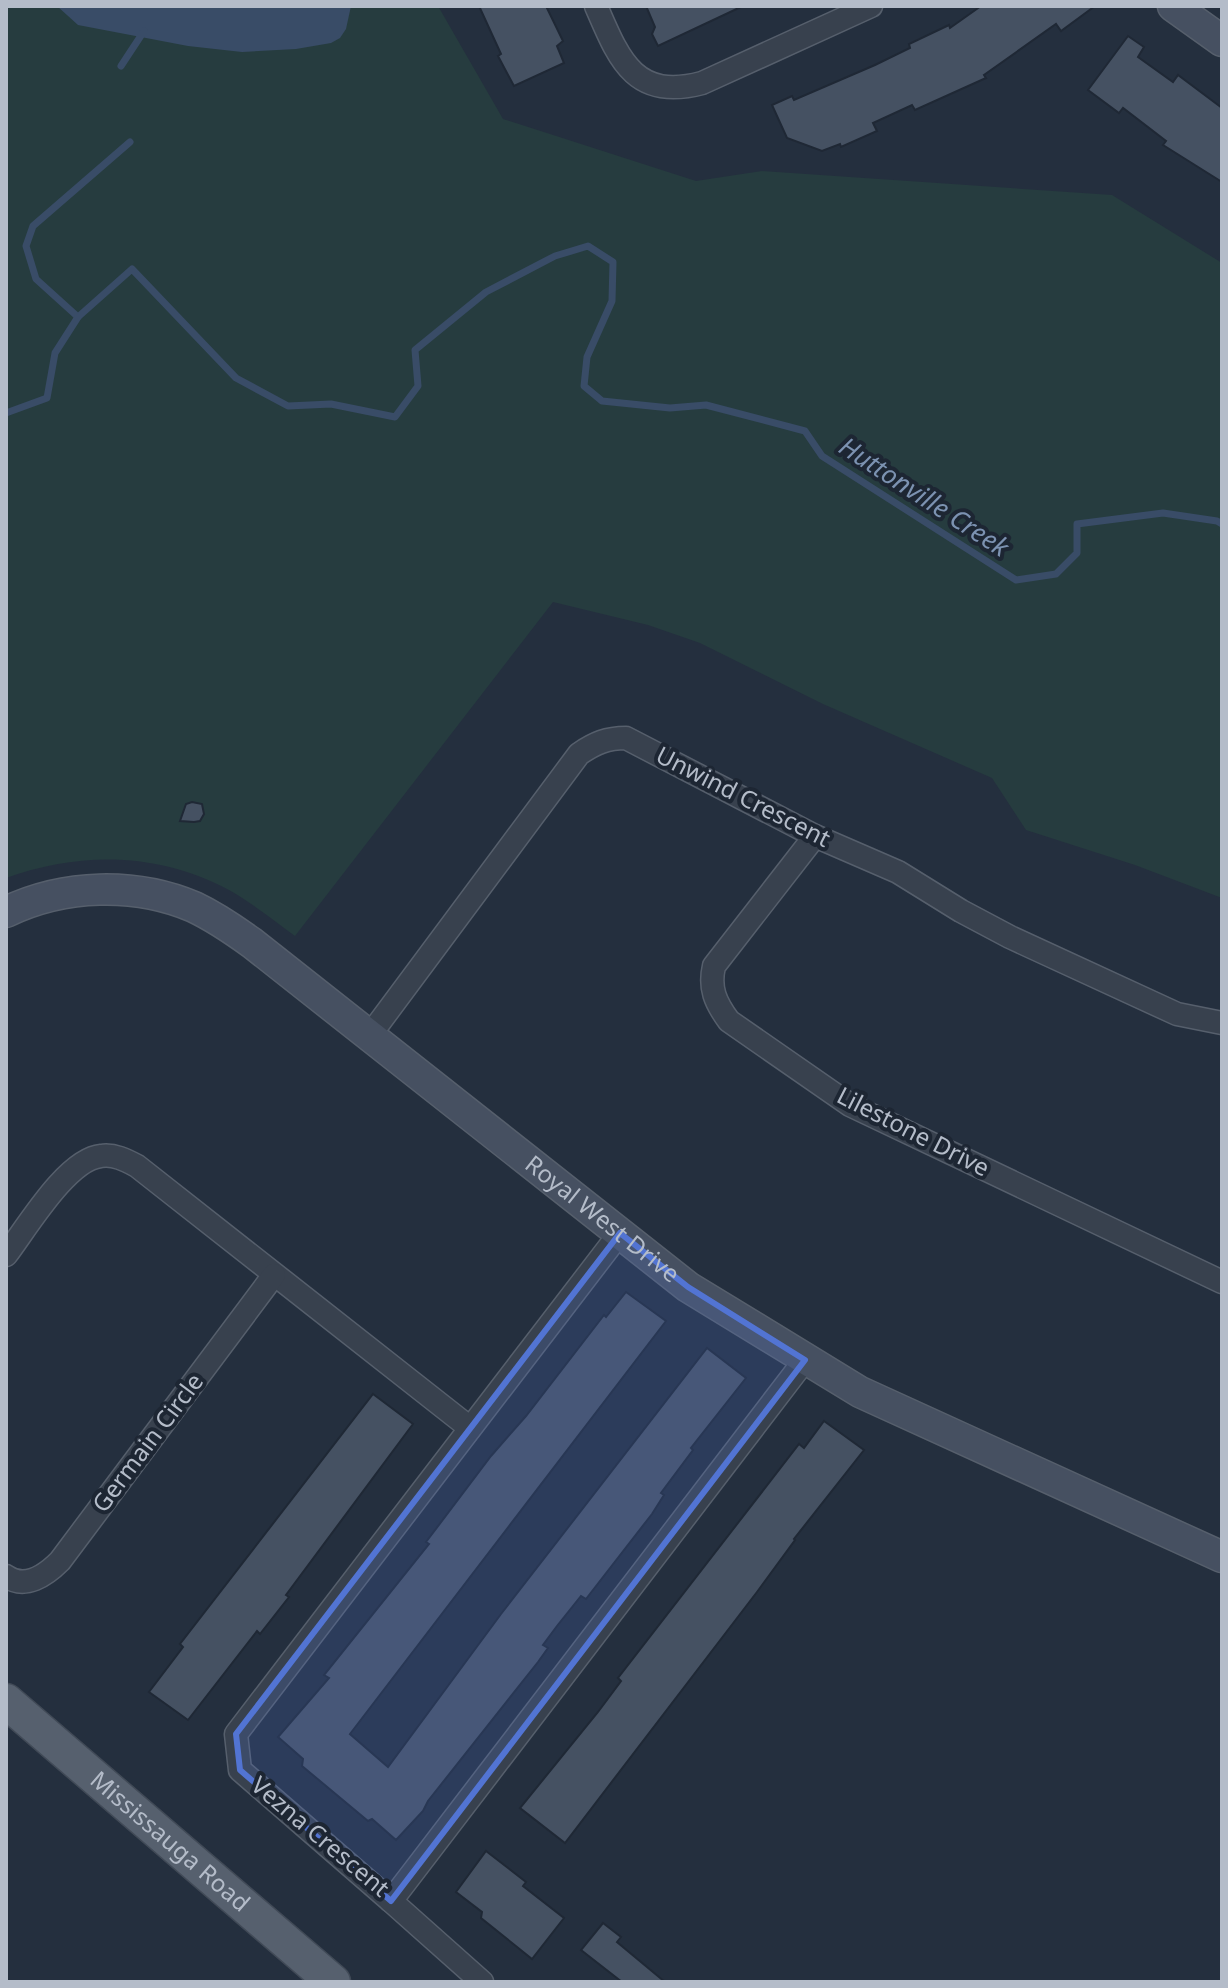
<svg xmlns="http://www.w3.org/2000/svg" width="1228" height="1988" viewBox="0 0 1228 1988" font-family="'Noto Sans',sans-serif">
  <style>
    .green { fill: #263c3f }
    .water { fill: #394c67 }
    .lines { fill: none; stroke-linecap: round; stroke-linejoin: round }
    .stream { stroke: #394c67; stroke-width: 7 }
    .building { fill: #455162; stroke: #1f2835; stroke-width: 2 }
    .street-casing { stroke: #565f6c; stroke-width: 25 }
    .secondary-casing { stroke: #565f6c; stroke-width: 33 }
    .primary-casing { stroke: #414a57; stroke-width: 37 }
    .street { stroke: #38414e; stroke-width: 22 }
    .secondary { stroke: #465061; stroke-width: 30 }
    .primary { stroke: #56606e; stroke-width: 34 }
    .marked { fill: #5274d3; fill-opacity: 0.2; stroke: #5274d3; stroke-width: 6; stroke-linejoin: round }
    .labels { text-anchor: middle; stroke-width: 8; stroke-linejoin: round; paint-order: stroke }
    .street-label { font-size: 24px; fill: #b4bcc9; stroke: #1d2633 }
    .water-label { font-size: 26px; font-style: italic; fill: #7c92b1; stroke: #1d2633 }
  </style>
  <rect width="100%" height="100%" fill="#242f3e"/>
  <path class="green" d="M6,6h432l65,113 193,62 66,-10 350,24 110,68v635l-87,-33 -109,-35 -34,-52 -169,-74 -123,-61 -52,-18 -95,-23 -258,334c-22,-16 -43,-33 -66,-46 -70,-38 -149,-39 -223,-12z"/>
  <polygon class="water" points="57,6 351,6 346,29 340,38 331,43 296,49 242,52 188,46 78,25"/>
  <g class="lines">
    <g class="stream">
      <polyline points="121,66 144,31"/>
      <polyline points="78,317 36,279 26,246 33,226 130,142"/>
      <polyline points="6,413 47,398 55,353 78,317 132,269 236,378 288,406 331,404 395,417 418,386 415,350 486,292 555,256 588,246 613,262 612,301 587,357 584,386 602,401 670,408 706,405 805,431 822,456 1016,580 1056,574 1077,553 1077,524 1163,513 1217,521 1222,524"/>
    </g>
  </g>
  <g class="building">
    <polygon points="479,6 546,6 563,41 557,46 564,63 514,86 498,56 501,54"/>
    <polygon points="646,6 743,6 658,46 652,34 655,27"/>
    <polygon points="981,6 1095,6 1061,31 1056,24 984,75 986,78 915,110 912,105 873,123 877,131 841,147 840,144 822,151 787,138 772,105 792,96 794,100 875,65 910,48 909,44 949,25 950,28"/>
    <polygon points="1128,36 1144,47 1138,57 1173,82 1178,75 1222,108 1222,182 1163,145 1166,141 1123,108 1119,113 1088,90"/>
    <polygon points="192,802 202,804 204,814 200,821 194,822 180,821 186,804"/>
    <polygon points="626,1292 666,1321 350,1734 388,1767 501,1614 707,1348 746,1378 691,1448 693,1450 661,1493 664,1495 652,1514 586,1599 581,1596 557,1626 543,1645 548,1648 538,1662 428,1801 423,1811 396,1840 372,1819 368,1821 302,1766 303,1759 278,1737 329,1678 324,1675 429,1544 426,1542 491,1456 526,1416 604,1315 606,1317"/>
    <polygon points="373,1394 413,1424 286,1595 289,1597 260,1634 257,1631 188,1720 149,1692 183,1647 180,1644"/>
    <polygon points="824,1421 864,1450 794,1539 795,1540 757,1592 565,1843 520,1808 598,1712 621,1681 618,1678 799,1444 804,1448"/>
    <polygon points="486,1851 526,1882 523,1886 564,1918 532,1959 481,1918 482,1912 456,1892"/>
    <polygon points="603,1923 621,1937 617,1942 665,1982 622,1982 581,1950"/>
  </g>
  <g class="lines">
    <defs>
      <g id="street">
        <path d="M596,6c23,53 38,95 106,77l169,-77"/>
        <path d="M815,836l-101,130c-5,22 1,36 15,55l121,84 372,177"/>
        <path d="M370,1035l209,-281c16,-11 28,-16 47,-16l189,98 83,36 63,39 49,26 167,77 45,9"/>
        <polyline points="620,1233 236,1734 240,1770 391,1901 805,1360"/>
        <path d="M6,1255c20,-26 61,-96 95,-99 13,-2 25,4 36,10l333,262"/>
        <path d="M6,1576c19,14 40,-1 54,-15l214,-286"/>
        <polyline points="391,1901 482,1982"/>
      </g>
      <g id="secondary">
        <polyline points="1173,6 1222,41"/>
        <path id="s1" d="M6,912c58,-28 129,-30 188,-5 21,10 40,23 58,36l436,344 172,105 362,165"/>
      </g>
      <g id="primary">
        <path id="s2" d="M6,1701l327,281"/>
      </g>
    </defs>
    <use href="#street" class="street-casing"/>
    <use href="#secondary" class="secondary-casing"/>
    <use href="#primary" class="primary-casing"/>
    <use href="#street" class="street"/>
    <use href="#secondary" class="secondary"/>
    <use href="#primary" class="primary"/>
  </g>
  <path class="marked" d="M620,1233l68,54 117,73 -414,541 -151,-131 -4,-36z"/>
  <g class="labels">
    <g class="street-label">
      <text transform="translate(743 797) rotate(27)" y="8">Unwind Crescent</text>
      <text transform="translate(913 1132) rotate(27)" y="8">Lilestone Drive</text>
      <text dy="8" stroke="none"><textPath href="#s1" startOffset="708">Royal West Drive</textPath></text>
      <text transform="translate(148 1443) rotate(-53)" y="8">Germain Circle</text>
      <text transform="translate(320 1837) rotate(40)" y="8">Vezna Crescent</text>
      <text dy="8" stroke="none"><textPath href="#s2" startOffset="216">Mississauga Road</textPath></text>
    </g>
    <g class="water-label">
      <text transform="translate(924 497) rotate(33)" y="9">Huttonville Creek</text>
    </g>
  </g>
  <rect width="1228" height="1988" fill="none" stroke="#b4bcc9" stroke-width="16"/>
</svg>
